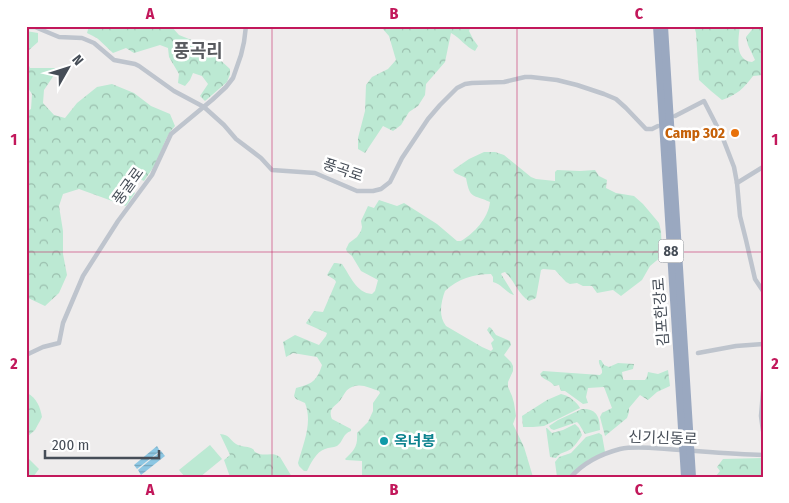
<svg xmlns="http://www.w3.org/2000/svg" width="789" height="503" viewBox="0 0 789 503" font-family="'Fira Sans Condensed','Noto Sans KR',sans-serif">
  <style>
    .green { fill: #bce9d3 }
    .forest { fill: url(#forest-crowns) }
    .water { fill: url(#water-rules) }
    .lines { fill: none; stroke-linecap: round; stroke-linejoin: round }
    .minor { stroke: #bec4cd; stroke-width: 4.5 }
    .trunk { stroke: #9aa8c0; stroke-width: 8 }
    .grid { fill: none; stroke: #c2185b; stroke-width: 1; stroke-opacity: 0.55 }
    .food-dot { fill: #e8710a; stroke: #fff; stroke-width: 2 }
    .culture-dot { fill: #0f9aa8; stroke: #fff; stroke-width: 2 }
    .labels { text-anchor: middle; stroke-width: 5; stroke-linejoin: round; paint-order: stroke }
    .shield { fill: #fff; stroke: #7e8289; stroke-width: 1 }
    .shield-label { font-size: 14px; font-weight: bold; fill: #464d57 }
    .food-label { font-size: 15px; font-weight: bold; fill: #c56008; stroke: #fff; text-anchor: end }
    .street-label { font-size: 15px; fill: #464d57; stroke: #fff }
    .culture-label { font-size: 15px; font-weight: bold; fill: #0d838f; stroke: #fff; text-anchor: start }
    .quarter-label { font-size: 18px; font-weight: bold; fill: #595b60; stroke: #fff }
    .neatline { fill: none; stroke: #c2185b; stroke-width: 2 }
    .grid-label { font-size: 16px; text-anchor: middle; font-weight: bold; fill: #c2185b }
  </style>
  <defs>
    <pattern id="forest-crowns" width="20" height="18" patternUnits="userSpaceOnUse" patternTransform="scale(1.25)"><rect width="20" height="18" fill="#bce9d3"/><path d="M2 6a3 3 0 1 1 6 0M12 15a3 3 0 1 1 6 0" fill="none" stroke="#9bbfae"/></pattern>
    <pattern id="water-rules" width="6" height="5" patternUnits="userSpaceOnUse" patternTransform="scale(1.25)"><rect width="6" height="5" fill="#8dc7e3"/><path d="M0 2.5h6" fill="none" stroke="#75a4bb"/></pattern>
  </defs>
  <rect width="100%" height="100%" fill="#eeecec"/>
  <polygon class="green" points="210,445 222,459 200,477 185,477 179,470"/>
  <g class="forest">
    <polygon points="89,26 171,26 179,35 204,45 230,69 230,74 227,82 205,101 200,96 208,84 202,76 193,73 190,80 185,86 178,83 179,74 169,57 168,48 160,45 134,53 126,48 113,53 97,38 87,33"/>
    <path d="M384,26h87l-2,5 4,8 5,7 -3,5c-9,-4 -15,-13 -24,-18l-6,29 -19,22 -1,11 -7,11 -9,6 -8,13 -8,6 -10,-5 -18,27 -7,-4v-11l7,-27 1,-26 6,-8 16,-8 8,-9 -7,-24 -8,-9z"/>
    <path d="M694,26h46c-2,14 -5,34 12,36l3,-2 -7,-15 -2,-8 9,-11h8v49l-10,1c-9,12 -16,19 -31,24l-11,-9 -12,-11 -3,-47z"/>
    <path d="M26,31l12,2v9l-9,8 -3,9 4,9h25l-1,7 -10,15 -1,13 11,12 11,3 12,-15 20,-16 15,-3 22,9 17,13 19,8 5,12c-10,10 -12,23 -18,35 -3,7 -9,13 -13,20l-13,-6 -7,2 -1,7 12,9 -9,13 -47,-17 -16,5 -4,12 4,25v23l4,21 -8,18 -14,13 -19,-9v-185l5,-3 1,-15 -6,-9z"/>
    <path d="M484,152h11l9,3 27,22 5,2 19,2v-9l2,-2 23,1 15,-1 4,6 8,4 -1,8 10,5 18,3 9,8 16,19 2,8 1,25 -12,10 -8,14 -21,16 -8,-6 -16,3 -5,-7h-9l-6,-3 -7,1 -4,-2 -11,-12 -12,-1 -2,1 -5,28 -7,3c-11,-7 -15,-21 -24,-29l-3,1 -1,1 13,21c-8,-2 -11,-10 -21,-13v-5l-2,-3c-18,0 -33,5 -46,17 -4,11 -7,25 1,35l36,21 9,4 2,-2 -2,-6 3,-3 -7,-10 2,-3 2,1 5,7 14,6 1,4 -7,10 7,7 2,4v5l-5,11v5l4,9 2,7 2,13 -3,8 11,23 9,30h-171v-16l-16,-1 -1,-1c9,-9 13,-12 12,-26l11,-11 5,-11v-8l7,-10 -1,-2c-10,-3 -17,-8 -27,-4 -6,2 -8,8 -11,12 -4,7 -14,8 -9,20l19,10v2c-9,3 -7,10 -14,15 -4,2 -8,1 -12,3 -9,3 -14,14 -18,22h-3l-5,-5 -1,-3c5,-19 15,-40 7,-60l-9,-4 -2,-3 2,-8c16,-4 21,-7 26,-23l-5,-8 -24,-4 -7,4 -3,-15 12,-7 24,10 7,-9 1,-3 -20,-9 -1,-1 8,-12 9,1 13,-30 -1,-2 -8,-5 7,-12h2l6,1c8,11 14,29 30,30l3,-3 3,-11 -17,-9 -9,-15 -5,-4 -1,-3 3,-6 8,-6 4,-6 1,-4 -1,-6 7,-15 6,2 5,-8 18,6 7,-3 33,21 20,17h4c13,-8 27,-22 29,-39 -17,-8 -20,-2 -24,-24l-11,-5 -2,-3 16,-11z"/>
    <path d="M599,360h2l3,5 5,2 9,-4 16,1 -1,5 -11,3 1,7 1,1h21l2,-3 1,-5 10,2 10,-4 2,16 -13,6 -9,8 -8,-5 -11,13v4l-2,6 -22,18 -5,-19 2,-4 10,-5 -8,-21 -16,1 -2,9 2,6 -5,1 -18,-13h-4l-2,-6 -5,1c-4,-7 -11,-5 -14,-12l3,-3 57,4 2,-2c1,-5 -4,-8 -3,-13z"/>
    <path d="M26,393h1c10,5 13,14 15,24l-7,13 -9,8z"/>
    <path d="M561,394c7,1 16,8 19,14l-36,18 -11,1h-10l-1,-11 25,-16z"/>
    <path d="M582,409c15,-1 18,9 18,21l-15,4 -6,-10 -2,-2 -23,8 -3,-1 -2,-3 9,-6z"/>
    <path d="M575,424l4,4 3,7c-3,5 -7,11 -11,14 -6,4 -11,3 -15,9l-6,-1 -4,-29h1l5,5 11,-3z"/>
    <polygon points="599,433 602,435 605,452 588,460 568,477 557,477 555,462 559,457 571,453 586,437"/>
    <path d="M220,434c10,1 9,5 16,10 5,3 11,2 15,4 6,3 0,2 6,5 8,4 15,-2 23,4l12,20h-62l-6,-17 6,-5z"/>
    <polygon points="26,456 39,469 33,477 26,477"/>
    <polygon points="763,458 763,477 715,477 720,471 717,467 723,459"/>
  </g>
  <g class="water">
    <polygon points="157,446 160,451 137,469 134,465"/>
    <polygon points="161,451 165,456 141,475 138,470"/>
  </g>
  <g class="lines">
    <g class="minor">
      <polyline points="26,27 35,27 59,37 82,38 94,43 114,60 135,64 139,66 174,91 204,107 224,125 236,139 261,158 272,170 315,173 357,191 373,191 381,189 390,182 402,158 428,119 440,105 457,88 465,84 472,83 504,82 525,77 531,77 557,80 577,85 604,94 616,99 626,108 646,129 652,129 658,126"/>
      <polyline points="675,116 704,101 722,136 734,167 737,183 740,216 746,240 755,279 763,291"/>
      <polyline points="737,183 763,167"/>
      <polyline points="698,353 736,346 763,344"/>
      <polyline points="26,355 43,347 59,343 63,323 83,276 118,221 152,175 171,134 212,100 226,87 233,78 241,55 244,42 246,26"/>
      <polyline points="763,392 761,416 763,431"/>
      <path d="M571,477c13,-15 30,-23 49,-28 15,-3 32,-1 47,0 32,2 64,5 96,6"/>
    </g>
    <g class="trunk">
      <polyline points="657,26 685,477"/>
      <polyline points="664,26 692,477"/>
    </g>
  </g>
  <path class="grid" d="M272,26v451M517,26v451M26,252h737"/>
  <circle class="food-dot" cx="735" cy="133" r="5"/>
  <circle class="culture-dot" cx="384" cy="441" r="5"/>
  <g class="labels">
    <rect class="shield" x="658.5" y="239.5" width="25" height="23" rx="4"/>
    <g class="shield-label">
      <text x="671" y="256">88</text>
    </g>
    <g class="food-label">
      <text x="725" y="138">Camp 302</text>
    </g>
    <g class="street-label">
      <text transform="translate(343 170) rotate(19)" y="5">풍곡로</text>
      <text transform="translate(128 186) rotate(-54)" y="5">풍굴로</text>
      <text transform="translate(661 312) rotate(-94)" y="5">김포한강로</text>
      <text transform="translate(663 438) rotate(2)" y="5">신기신동로</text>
    </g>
    <g class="culture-label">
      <text x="394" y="446">옥녀봉</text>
    </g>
    <g class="quarter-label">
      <text x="198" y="57">풍곡리</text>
    </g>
  </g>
  <rect width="789" height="503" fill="none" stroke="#ffffff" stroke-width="55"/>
  <g transform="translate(68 68) rotate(51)" stroke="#ffffff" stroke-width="4" paint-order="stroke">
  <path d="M0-4L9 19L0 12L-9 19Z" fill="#464d57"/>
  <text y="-8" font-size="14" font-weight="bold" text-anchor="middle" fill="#464d57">N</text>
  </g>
  <path d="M45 450v8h114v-8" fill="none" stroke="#464d57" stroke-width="2.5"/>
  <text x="52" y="450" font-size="15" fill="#464d57" stroke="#ffffff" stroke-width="4" paint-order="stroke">200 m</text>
  <rect x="28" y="28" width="734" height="448" class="neatline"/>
  <g class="grid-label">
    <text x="150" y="19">A</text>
    <text x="394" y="19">B</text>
    <text x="639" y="19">C</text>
    <text x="14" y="145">1</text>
    <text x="775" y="145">1</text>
    <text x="14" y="369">2</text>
    <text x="775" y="369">2</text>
    <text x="150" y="495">A</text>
    <text x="394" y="495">B</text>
    <text x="639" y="495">C</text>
  </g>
</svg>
